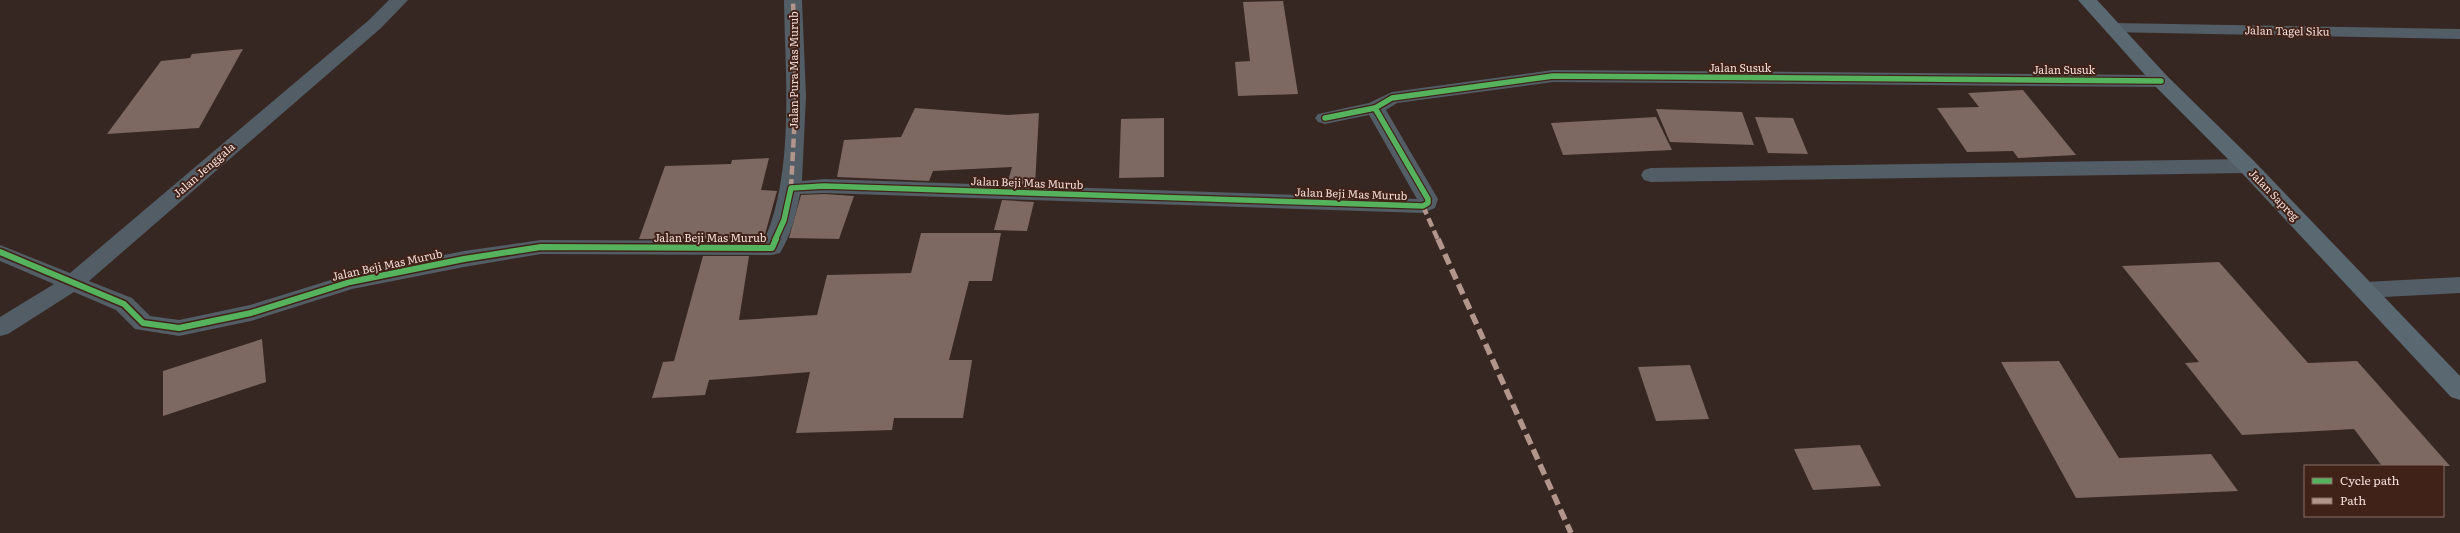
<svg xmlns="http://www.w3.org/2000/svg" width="2460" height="533" viewBox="0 0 2460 533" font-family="Literata,serif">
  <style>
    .building { fill: #7d6862 }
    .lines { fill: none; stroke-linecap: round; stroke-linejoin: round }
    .minor { fill: #525d65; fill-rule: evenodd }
    .secondary { fill: #5a6872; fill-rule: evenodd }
    .quiet-far1 { stroke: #b2968c; stroke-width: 4.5; stroke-dasharray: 9 4.5; stroke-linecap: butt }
    .quiet { stroke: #b2968c; stroke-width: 5.5; stroke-dasharray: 11 5.5; stroke-linecap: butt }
    .cycleway-far1-casing { stroke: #402219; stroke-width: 8 }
    .cycleway-casing { stroke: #402219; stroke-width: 9 }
    .cycleway-far1 { stroke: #56b35d; stroke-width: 5.5 }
    .cycleway { stroke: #56b35d; stroke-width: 6 }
    .labels { text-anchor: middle; stroke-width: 4; stroke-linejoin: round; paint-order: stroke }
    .street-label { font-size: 11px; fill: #f2ddd7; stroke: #402219 }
  </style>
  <rect width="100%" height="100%" fill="#372722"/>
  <g class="building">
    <polygon points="1283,1 1298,94 1238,96 1235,62 1250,61 1243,2"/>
    <polygon points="243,49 199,128 107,134 161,61 190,58 192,54"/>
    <polygon points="2023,90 2076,155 2018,158 2013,151 1967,152 1937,108 1979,107 1968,93"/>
    <polygon points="915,108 1008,115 1039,113 1035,185 1007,184 1012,167 933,171 929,181 837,177 844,140 901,137"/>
    <polygon points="1656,109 1742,112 1754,145 1670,142"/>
    <polygon points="1656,117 1672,150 1563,155 1551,123"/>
    <polygon points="1755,117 1793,118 1808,154 1768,153"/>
    <polygon points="1164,118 1164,177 1119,178 1121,119"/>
    <polygon points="769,158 761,190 777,191 764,238 639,239 665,166 731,164 732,160"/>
    <polygon points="824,194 854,196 839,239 789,238 801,195"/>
    <polygon points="1002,200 1034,202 1027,231 994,230"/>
    <polygon points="921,233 1001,233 992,281 969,281 949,360 972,360 963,418 894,418 892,430 796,433 810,372 709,380 705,395 652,398 663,362 674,361 703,256 749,256 739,320 817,315 827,275 911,273"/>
    <polygon points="2219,262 2308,363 2357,361 2450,466 2382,466 2354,429 2242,435 2185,363 2199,362 2122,266"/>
    <polygon points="262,339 266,382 163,416 163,371"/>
    <polygon points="2059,361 2119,458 2211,454 2238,491 2076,498 2001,362"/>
    <polygon points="1690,365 1709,419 1656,421 1638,367"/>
    <polygon points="1860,445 1881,486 1813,490 1794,449"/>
  </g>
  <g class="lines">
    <g class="minor">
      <path d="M389,0h19l-27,28 -292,253 43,17 18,18 29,4 71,-15 100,-31 114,-23 77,-11 223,1c31,-71 21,-165 20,-241h18l4,96 -4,85 22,-2 593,20 -48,-84 -44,9 -7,-2 -3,-4 3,-4 51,-11 23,-11 161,-22 608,5 7,2 2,4 -2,4 -7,2 -608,-5 -156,21 -11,7 52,89 -3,9 -12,5 -599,-20 -24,1c-4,21 -9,41 -20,59l-8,2 -231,-1 -77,13 -112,22 -101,32 -72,15 -44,-7 -19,-19 -42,-18 -66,42 -8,2v-19l54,-33 -54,-23v-16l70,28 299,-253z"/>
      <polygon points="2114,23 2460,29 2460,39 2108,32 2105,28 2108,24"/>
      <polygon points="2247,159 2254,161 2257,166 2254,171 2247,173 1651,182 1644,180 1641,175 1644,170 1651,168"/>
      <polygon points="2460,277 2460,293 2365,298 2357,296 2354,290 2357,284 2365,282"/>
    </g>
    <polygon class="secondary" points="2078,0 2097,0 2168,77 2254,161 2460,376 2460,400 2451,397 2240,171 2154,85"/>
    <g class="quiet-far1">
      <polyline points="791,188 796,96 793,0"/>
      <polyline points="1423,206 1438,240"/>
    </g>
    <polyline class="quiet" points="1438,239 1571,533"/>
    <defs>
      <g id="cycleway-far1">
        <polyline points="1325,118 1375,108 1392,98 1553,76 2161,81"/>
        <polyline points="775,240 784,220 791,188 824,186 1423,206 1428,203 1428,199 1375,108"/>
      </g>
      <polyline id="cycleway" points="0,252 124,304 143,323 179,328 251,313 350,282 464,259 541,247 772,248 776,239"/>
    </defs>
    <use href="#cycleway-far1" class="cycleway-far1-casing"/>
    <use href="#cycleway" class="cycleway-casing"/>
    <use href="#cycleway-far1" class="cycleway-far1"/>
    <use href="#cycleway" class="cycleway"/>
  </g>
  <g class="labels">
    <g class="street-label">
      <text transform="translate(2287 31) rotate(1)" y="4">Jalan Tagel Siku</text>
      <text x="1740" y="72">Jalan Susuk</text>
      <text transform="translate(794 70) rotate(-90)" y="4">Jalan Pura Mas Murub</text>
      <text x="2064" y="74">Jalan Susuk</text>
      <text transform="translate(204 170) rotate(-41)" y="4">Jalan Jenggala</text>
      <text transform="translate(1027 183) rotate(2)" y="4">Jalan Beji Mas Murub</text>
      <text transform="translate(1351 194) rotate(2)" y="4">Jalan Beji Mas Murub</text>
      <text transform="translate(2274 195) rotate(46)" y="4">Jalan Sapreg</text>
      <text x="710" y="242">Jalan Beji Mas Murub</text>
      <text transform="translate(387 265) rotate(-12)" y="4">Jalan Beji Mas Murub</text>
    </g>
  </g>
  <rect x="2304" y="465" width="140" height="52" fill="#402219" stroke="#876d65"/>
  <rect x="2312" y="478" width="20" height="6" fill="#56b35d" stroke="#876d65"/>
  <text x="2340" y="485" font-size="12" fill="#f2ddd7">Cycle path</text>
  <rect x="2312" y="498" width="20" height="6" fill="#b2968c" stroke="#876d65"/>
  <text x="2340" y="505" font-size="12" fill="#f2ddd7">Path</text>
</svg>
